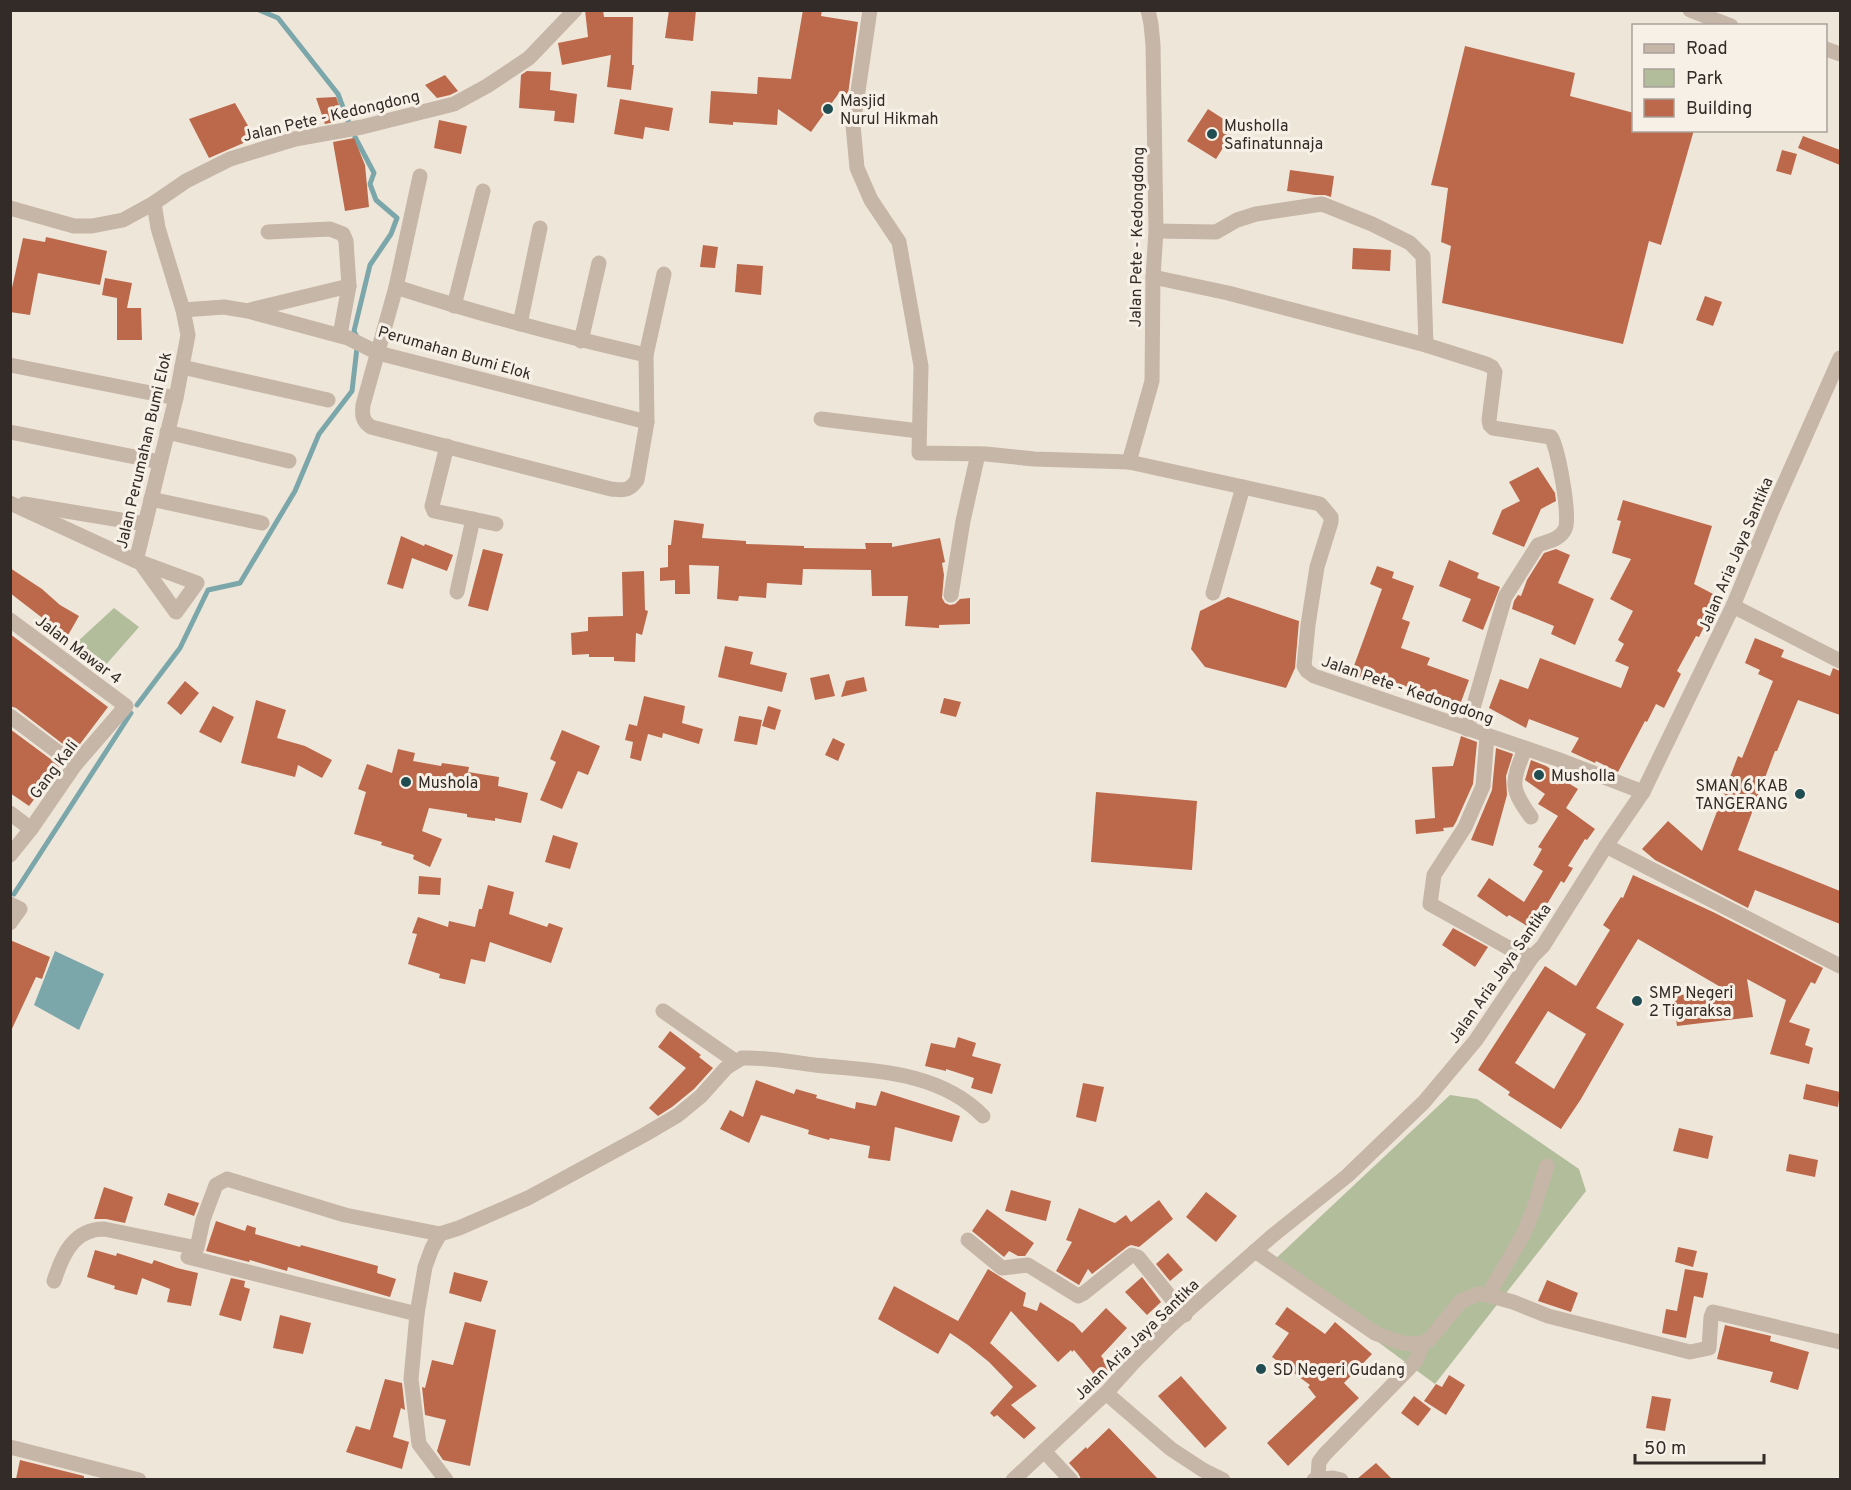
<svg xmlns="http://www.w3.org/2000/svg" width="1851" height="1490" viewBox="0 0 1851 1490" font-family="Overpass,sans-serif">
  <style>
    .green { fill: #b1bd9b }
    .water { fill: #7ba7aa }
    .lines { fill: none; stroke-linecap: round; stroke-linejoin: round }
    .stream { stroke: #7ba7aa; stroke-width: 5 }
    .building { fill: #bc694b; fill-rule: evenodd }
    .minor { stroke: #c6b6a7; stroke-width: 15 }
    .tertiary { stroke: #c6b6a7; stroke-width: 15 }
    .poi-dot { fill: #204d51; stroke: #f7f0e6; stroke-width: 2 }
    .labels { text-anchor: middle; stroke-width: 6; stroke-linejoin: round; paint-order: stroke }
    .poi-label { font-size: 16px; fill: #332b27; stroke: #f7f0e6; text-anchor: start }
    .street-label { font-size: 16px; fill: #332b27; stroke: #f7f0e6 }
  </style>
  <rect width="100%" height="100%" fill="#efe6da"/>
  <g class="green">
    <polygon points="114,608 139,627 103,668 76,643"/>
    <polygon points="1450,1095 1477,1099 1579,1169 1586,1191 1435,1384 1271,1263"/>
  </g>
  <polygon class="water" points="55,951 104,974 79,1030 34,1005"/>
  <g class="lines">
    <g class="stream">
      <polyline points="259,10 278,18 338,94 350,126"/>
      <polyline points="137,705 180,648 208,590 240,583 295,491 319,434 352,391 358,339 354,331 370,265 391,234 397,218 376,200 370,184 374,173 355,137"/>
      <polyline points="14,894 131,713"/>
    </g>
  </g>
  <g class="building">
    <polygon points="585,10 603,10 604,17 633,17 632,65 634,65 631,90 607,87 611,55 562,65 558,43 588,37"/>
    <polygon points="669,10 696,10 693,41 665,38"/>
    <polygon points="803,10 822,10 821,16 858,22 848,94 839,93 811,132 778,109 777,125 733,122 733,125 709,123 711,91 757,94 758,77 791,79"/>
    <polygon points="1465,46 1575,73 1570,96 1634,113 1634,130 1694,130 1661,245 1649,241 1623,344 1442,303 1451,246 1441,242 1448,188 1431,185"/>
    <polygon points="527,71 551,72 550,90 577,94 574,123 554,121 555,111 519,108 521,75"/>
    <polygon points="445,75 458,91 450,95 437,98 425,85"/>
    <polygon points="336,97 345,120 325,124 316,98"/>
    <polygon points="620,99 673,108 669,131 645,127 643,139 614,134"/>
    <polygon points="235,103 255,138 209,158 189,119"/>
    <polygon points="1208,109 1236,127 1216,159 1187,141"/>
    <polygon points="439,120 467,126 461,154 434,148"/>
    <polygon points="1803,136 1840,150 1840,165 1798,148"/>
    <polygon points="354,138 365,165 369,207 345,211 333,142"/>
    <polygon points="1782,150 1797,154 1791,175 1776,171"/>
    <polygon points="1290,170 1334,176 1331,197 1325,195 1315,195 1287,191"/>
    <polygon points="46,237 107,251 100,285 38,273 30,315 10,312 10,297 23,238 45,242"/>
    <polygon points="703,245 718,247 715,268 700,267"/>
    <polygon points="1353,248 1391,250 1390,271 1352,269"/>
    <polygon points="737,264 763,266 761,295 735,292"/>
    <polygon points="105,278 132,283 127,308 141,308 142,340 117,340 117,298 102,295"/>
    <polygon points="1705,296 1722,302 1713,326 1696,320"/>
    <polygon points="1538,467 1555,493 1556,501 1541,509 1524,547 1492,534 1502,510 1520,501 1509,482"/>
    <polygon points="1623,500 1712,526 1694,584 1717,596 1707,614 1710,615 1699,637 1696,636 1677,671 1681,674 1664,708 1656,704 1647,722 1645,721 1618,772 1596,761 1595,763 1571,752 1579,738 1529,719 1526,728 1489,708 1500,679 1528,689 1540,658 1621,688 1629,667 1615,661 1624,644 1618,640 1633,611 1610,599 1631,559 1612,553 1621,521 1617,520"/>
    <polygon points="674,520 704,524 702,538 746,541 746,544 804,546 804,548 866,549 865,543 892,543 892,547 940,538 945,562 942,563 944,575 942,598 945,603 950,605 955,604 960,599 970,598 970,624 939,625 939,628 905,626 908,596 872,596 871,570 803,569 802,585 767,583 766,598 739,596 738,601 717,599 719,566 689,565 690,594 675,594 675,580 660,581 660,568 668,567 668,545 671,545"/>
    <polygon points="401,536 424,546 425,544 453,555 447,571 412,558 403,589 387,584"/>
    <polygon points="483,549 503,554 488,611 468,606"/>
    <polygon points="1556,549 1570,555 1558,583 1594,599 1575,645 1551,634 1554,626 1512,609 1514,601 1518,595 1521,596 1527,580 1544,553"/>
    <polygon points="1449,560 1479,573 1477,578 1500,587 1483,630 1462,621 1471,599 1439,586"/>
    <polygon points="1377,566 1394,572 1392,578 1414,586 1402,619 1410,622 1401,648 1430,658 1427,665 1469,680 1457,713 1436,706 1439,699 1394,682 1391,689 1351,674 1382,589 1370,584"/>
    <polygon points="10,568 42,589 60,605 79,616 67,637 10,593"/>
    <polygon points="644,571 645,610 648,611 642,635 636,633 635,662 614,661 614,657 589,657 589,654 572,655 571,633 588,631 588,617 623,616 622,572"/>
    <polygon points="1228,597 1299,621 1295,668 1286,688 1205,667 1191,649 1200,611"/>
    <polygon points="10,634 108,707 77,748 75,747 72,751 16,708 10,706"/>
    <polygon points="1755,638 1784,650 1781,657 1830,676 1833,668 1840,671 1840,715 1798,700 1777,751 1775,751 1738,850 1840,891 1840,924 1755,890 1748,908 1655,860 1642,849 1668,821 1702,851 1738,756 1742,758 1773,681 1758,674 1760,670 1745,663"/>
    <polygon points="725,646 753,652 750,664 787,673 782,692 718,677"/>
    <polygon points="829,674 835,696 815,700 810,678"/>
    <polygon points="864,677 867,691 841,697 846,681"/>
    <polygon points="185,681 199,693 181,715 167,703"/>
    <polygon points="644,696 685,706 682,723 703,729 699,744 663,733 662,738 648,734 641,761 630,758 633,742 625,740 629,724 637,726"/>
    <polygon points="944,698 961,702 956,717 940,713"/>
    <polygon points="256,700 286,710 277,738 305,746 332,760 322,778 298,765 295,777 241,763"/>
    <polygon points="213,706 234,717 221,743 199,732"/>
    <polygon points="768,706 781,710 775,730 762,726"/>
    <polygon points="739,716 762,720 757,745 734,741"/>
    <polygon points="10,729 60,766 29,806 10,793"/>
    <polygon points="562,730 600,746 588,775 578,771 562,809 540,800 556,762 550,759"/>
    <polygon points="1461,736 1477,742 1473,784 1456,822 1453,827 1443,828 1444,831 1416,834 1415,820 1435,818 1432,767 1453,766"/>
    <polygon points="833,738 845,744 838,761 825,755"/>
    <polygon points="1496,748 1513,754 1506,776 1507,795 1493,846 1471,840 1492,790"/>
    <polygon points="398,749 415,753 413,761 441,766 442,763 469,767 468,772 499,777 498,786 528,793 521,823 495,818 495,821 467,817 467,814 429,808 422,831 442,839 430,867 413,859 414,855 381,845 382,842 354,834 366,792 358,789 367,764 392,773"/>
    <polygon points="1531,760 1546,766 1557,773 1555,775 1578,789 1566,808 1595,829 1587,840 1585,839 1568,866 1573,868 1564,883 1561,881 1532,929 1509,915 1507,917 1477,896 1489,878 1524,902 1543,871 1533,865 1542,849 1538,847 1558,816 1538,804 1545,794 1525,780"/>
    <polygon points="1096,792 1197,801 1192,870 1091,862"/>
    <polygon points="553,835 578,843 570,869 545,862"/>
    <path d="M1633,875l80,37 110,56 -8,16 -4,-2 -22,40 21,7 -5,16 8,3 -4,16 -39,-10 16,-54 -39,-21 6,38 -76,9 -4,-30 51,-7 -86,-50 -42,69 28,16 -43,75 -20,30 -53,-34 2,-3 -32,-22 67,-104 31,20 34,-56 -7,-5 18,-28 2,1zM1548,1011l38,23 -32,55 -39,-26z"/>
    <polygon points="419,876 441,878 440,895 418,894"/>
    <polygon points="488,885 514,892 509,914 547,927 549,923 563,928 551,963 490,942 485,962 471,959 465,984 439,978 440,974 408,964 417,934 412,933 418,917 448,927 449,921 475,927 479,909 482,909"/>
    <polygon points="1453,928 1488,947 1475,967 1442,945"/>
    <polygon points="10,940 50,957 42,979 36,977 10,1033"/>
    <polygon points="670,1031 701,1055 699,1057 713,1068 694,1089 672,1107 658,1116 649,1108 686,1068 658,1047"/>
    <polygon points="958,1037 976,1043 972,1056 1001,1064 992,1094 971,1088 974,1078 946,1069 946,1071 925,1066 931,1043 955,1048"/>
    <polygon points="756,1080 794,1094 796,1089 817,1095 816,1098 855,1109 856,1102 876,1106 881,1091 960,1116 952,1142 895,1127 890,1161 868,1158 870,1146 830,1138 829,1140 808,1134 809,1130 761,1115 749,1143 720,1129 730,1110 743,1117"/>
    <polygon points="1083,1083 1104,1087 1096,1122 1076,1117"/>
    <polygon points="1806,1084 1840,1092 1838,1107 1803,1099"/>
    <polygon points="1679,1128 1713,1136 1708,1159 1673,1151"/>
    <polygon points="1789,1154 1818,1160 1815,1177 1786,1171"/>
    <polygon points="104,1187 133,1197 125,1223 106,1219 94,1219"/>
    <polygon points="1011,1190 1051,1201 1046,1221 1005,1211"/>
    <polygon points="1206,1192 1237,1216 1216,1242 1186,1217"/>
    <polygon points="168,1193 199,1203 194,1216 164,1205"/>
    <polygon points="1159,1200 1173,1219 1139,1247 1131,1245 1127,1247 1092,1274 1088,1269 1079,1285 1056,1271 1072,1242 1066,1240 1079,1208 1115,1223 1126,1215 1131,1222"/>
    <polygon points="987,1209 1034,1243 1025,1256 1018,1256 1009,1251 1004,1257 972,1231"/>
    <polygon points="216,1221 245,1231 247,1225 256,1228 255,1234 300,1247 301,1245 378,1266 377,1273 396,1279 390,1297 288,1267 287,1271 250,1260 249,1262 206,1251"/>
    <polygon points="1678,1247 1697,1251 1693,1267 1675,1262"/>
    <polygon points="95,1250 116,1256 117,1253 152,1264 154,1260 177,1268 198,1273 191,1306 167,1302 170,1289 142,1278 137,1295 114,1289 115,1286 87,1277"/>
    <polygon points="1168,1253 1183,1270 1170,1281 1156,1264"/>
    <polygon points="988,1269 1026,1293 1023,1306 1037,1311 1040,1302 1074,1324 1082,1333 1106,1308 1127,1328 1101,1356 1111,1368 1098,1379 1074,1350 1072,1352 1071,1350 1058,1362 1011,1311 990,1343 1037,1386 1011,1405 1036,1428 1024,1439 997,1415 994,1417 990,1413 1013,1387 989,1362 968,1345 950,1333 938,1354 878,1319 894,1286 958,1321"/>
    <polygon points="1685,1269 1708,1273 1703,1298 1694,1296 1686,1338 1662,1333 1666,1309 1677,1311"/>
    <polygon points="454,1272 488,1281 481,1302 449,1293"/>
    <polygon points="1142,1277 1161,1302 1147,1315 1125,1292"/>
    <polygon points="231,1278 245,1281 244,1287 250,1289 241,1321 219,1315"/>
    <polygon points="1547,1280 1578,1293 1571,1312 1538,1301"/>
    <polygon points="1287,1307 1325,1334 1335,1322 1372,1354 1344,1383 1359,1398 1288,1466 1267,1443 1316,1397 1308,1387 1310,1385 1272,1357 1289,1333 1275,1324"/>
    <polygon points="280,1315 311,1323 303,1354 273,1348"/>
    <polygon points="465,1322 496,1330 470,1466 443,1460 437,1451 446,1420 425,1415 422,1387 425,1388 432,1360 453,1365"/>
    <polygon points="1725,1325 1771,1336 1770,1341 1809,1352 1798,1390 1770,1382 1773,1372 1717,1359"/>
    <polygon points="1449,1375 1465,1385 1446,1415 1424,1401 1436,1384 1442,1387"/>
    <polygon points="1181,1376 1227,1428 1205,1448 1158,1396"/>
    <polygon points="385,1379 402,1383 405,1410 401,1408 393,1437 409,1442 402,1469 346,1452 356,1426 370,1430"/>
    <polygon points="1414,1396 1431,1409 1418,1426 1401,1413"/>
    <polygon points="1652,1396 1671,1399 1665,1431 1646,1428"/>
    <polygon points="1109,1428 1158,1479 1081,1479 1078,1473 1069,1463 1086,1447 1087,1449"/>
    <polygon points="20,1460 84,1476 84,1479 16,1479"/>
    <polygon points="1376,1463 1392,1479 1357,1479"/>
  </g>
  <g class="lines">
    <g class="minor">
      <polyline points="870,10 853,125 857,168 871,200 899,242 921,366 919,453 986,454 1034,459 1129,462 1320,504 1331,517 1331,522 1317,567 1308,625 1304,666 1307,671 1314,676 1557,759 1643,792"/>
      <polyline points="1690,10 1731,26"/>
      <polyline points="1826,49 1840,54"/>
      <polyline points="10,208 74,226 92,226 123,220 154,203 186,181 230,159 295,139 362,127 454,104 487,86 529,58 575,10"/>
      <polyline points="1156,231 1216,232 1237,220 1256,214 1322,204 1372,224 1410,243 1423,256 1426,345"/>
      <polyline points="268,232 330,229 343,234 346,241 349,286 340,335"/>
      <path d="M1153,277l75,16 198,52 60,19 6,3 3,5 -6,48 1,5 3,3 58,9c7,11 20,80 14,92 -5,11 -17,12 -27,16l-33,52 -38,132"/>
      <path d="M396,287c83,27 166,49 250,68l1,67 -10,58c-9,12 -13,10 -26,9l-240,-62c-9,-6 -9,-12 -8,-22z"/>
      <polyline points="396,287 420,176"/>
      <polyline points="454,306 483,191"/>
      <polyline points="183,310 224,307 248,311 348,338 378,353 647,422"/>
      <polyline points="250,310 349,286"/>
      <polyline points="520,324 540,228"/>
      <polyline points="581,341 599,263"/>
      <polyline points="646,355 664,274"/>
      <polyline points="10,365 176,398"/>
      <polyline points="182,367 328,400"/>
      <polyline points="821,419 919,431"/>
      <polyline points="10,432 160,462"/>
      <polyline points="167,432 289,461"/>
      <polyline points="447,446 432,506 434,511 496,524"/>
      <polyline points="1129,462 1152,381 1153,277 1156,231 1153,45 1151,24 1148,10"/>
      <polyline points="151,499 262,523"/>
      <polyline points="10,503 136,561"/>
      <polyline points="24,504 145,524"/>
      <polyline points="140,562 197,583 176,612 140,562 136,561 176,398 188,335 183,310 158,228 154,203"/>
      <polyline points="457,592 473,519"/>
      <polyline points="1213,593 1243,487"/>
      <polyline points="951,595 963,521 978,454"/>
      <polyline points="1733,606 1840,661"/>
      <polyline points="10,620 126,706 75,765 31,829 10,855"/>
      <polyline points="10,716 75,765"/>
      <polyline points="1487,736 1483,786 1465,827 1434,875 1430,904 1507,947 1532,957"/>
      <path d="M1525,749c-13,33 -16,38 6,68"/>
      <polyline points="10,813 31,829"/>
      <polyline points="1606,846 1840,966"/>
      <polyline points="10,904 20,909 10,923"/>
      <polyline points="663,1011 735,1061"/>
      <polyline points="968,1240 1002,1268 1028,1265 1078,1296 1084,1293 1129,1257 1132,1255 1138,1257 1185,1315"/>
      <path d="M1255,1251l120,82c17,7 35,16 54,7l32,-39 17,-7 10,1 25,7 35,14 142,36 19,-4 2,-31 2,-5 127,30"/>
      <polyline points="188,1257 417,1314"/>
      <path d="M54,1281c8,-25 19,-52 50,-52l93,19 6,-28 13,-35 11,-6 118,36 95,19"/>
      <polyline points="1488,1295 1523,1235 1533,1211 1547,1166"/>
      <polyline points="1106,1393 1171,1449 1203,1470 1223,1480"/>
      <polyline points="10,1447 139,1480"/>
      <polyline points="1044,1451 1071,1480"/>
      <polyline points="1318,1478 1319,1462 1325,1454 1416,1361 1423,1343"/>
      <path d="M446,1480l-27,-36 -8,-65 6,-65 8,-47 7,-19 8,-14 19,-6 69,-30 116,-63 34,-20 23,-19 25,-28 16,-10c24,-1 49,4 73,7 59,6 124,6 168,51"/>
      <polyline points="1314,1480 1333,1478 1341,1480"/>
    </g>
    <polyline class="tertiary" points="1013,1480 1106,1393 1134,1362 1168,1328 1271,1237 1347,1176 1424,1102 1476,1040 1532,957 1543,946 1606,846 1643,792 1733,606 1773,509 1840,358"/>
  </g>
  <g class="poi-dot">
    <circle cx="828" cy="109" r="6"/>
    <circle cx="1212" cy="134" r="6"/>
    <circle cx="1539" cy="775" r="6"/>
    <circle cx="406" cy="782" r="6"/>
    <circle cx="1800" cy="794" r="6"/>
    <circle cx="1637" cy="1001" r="6"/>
    <circle cx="1261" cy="1369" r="6"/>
  </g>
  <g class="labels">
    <g class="poi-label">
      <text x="840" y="106">Masjid<tspan x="840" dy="18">Nurul Hikmah</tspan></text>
      <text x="1224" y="131">Musholla<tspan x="1224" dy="18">Safinatunnaja</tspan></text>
      <text x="1551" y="781">Musholla</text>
      <text x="418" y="788">Mushola</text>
      <text x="1788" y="791" text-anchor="end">SMAN 6 KAB<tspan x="1788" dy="18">TANGERANG</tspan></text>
      <text x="1649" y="998">SMP Negeri<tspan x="1649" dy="18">2 Tigaraksa</tspan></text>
      <text x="1273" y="1375">SD Negeri Gudang</text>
    </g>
    <g class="street-label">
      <text transform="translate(331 115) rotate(-13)" y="6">Jalan Pete - Kedongdong</text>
      <text transform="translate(1136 237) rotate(-89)" y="6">Jalan Pete - Kedongdong</text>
      <text transform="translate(455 352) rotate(16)" y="6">Perumahan Bumi Elok</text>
      <text transform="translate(143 450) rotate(-77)" y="6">Jalan Perumahan Bumi Elok</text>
      <text transform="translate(1735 554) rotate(-67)" y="6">Jalan Aria Jaya Santika</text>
      <text transform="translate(79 649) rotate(37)" y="6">Jalan Mawar 4</text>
      <text transform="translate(1408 689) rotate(19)" y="6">Jalan Pete - Kedongdong</text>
      <text transform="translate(53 769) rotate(-53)" y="6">Gang Kali</text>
      <text transform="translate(1499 973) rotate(-55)" y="6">Jalan Aria Jaya Santika</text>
      <text transform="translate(1136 1339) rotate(-44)" y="6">Jalan Aria Jaya Santika</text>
    </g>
  </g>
  <rect width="1851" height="1490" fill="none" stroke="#332b27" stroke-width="24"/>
  <rect x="1632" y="24" width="195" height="108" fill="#f7f0e6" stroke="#a9a19a" stroke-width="1.5"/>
  <rect x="1644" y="44" width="30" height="9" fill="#c6b6a7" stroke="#a9a19a" stroke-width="1.5"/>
  <text x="1686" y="54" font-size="18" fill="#332b27">Road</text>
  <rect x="1644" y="69" width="30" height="18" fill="#b1bd9b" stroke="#a9a19a" stroke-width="1.5"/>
  <text x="1686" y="84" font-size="18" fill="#332b27">Park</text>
  <rect x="1644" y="99" width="30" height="18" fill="#bc694b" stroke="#a9a19a" stroke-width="1.5"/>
  <text x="1686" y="114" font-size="18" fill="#332b27">Building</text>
  <path d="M1635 1454v9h129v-9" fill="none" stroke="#332b27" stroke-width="3"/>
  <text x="1644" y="1454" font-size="18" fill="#332b27" stroke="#f7f0e6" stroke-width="4.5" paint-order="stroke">50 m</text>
</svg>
